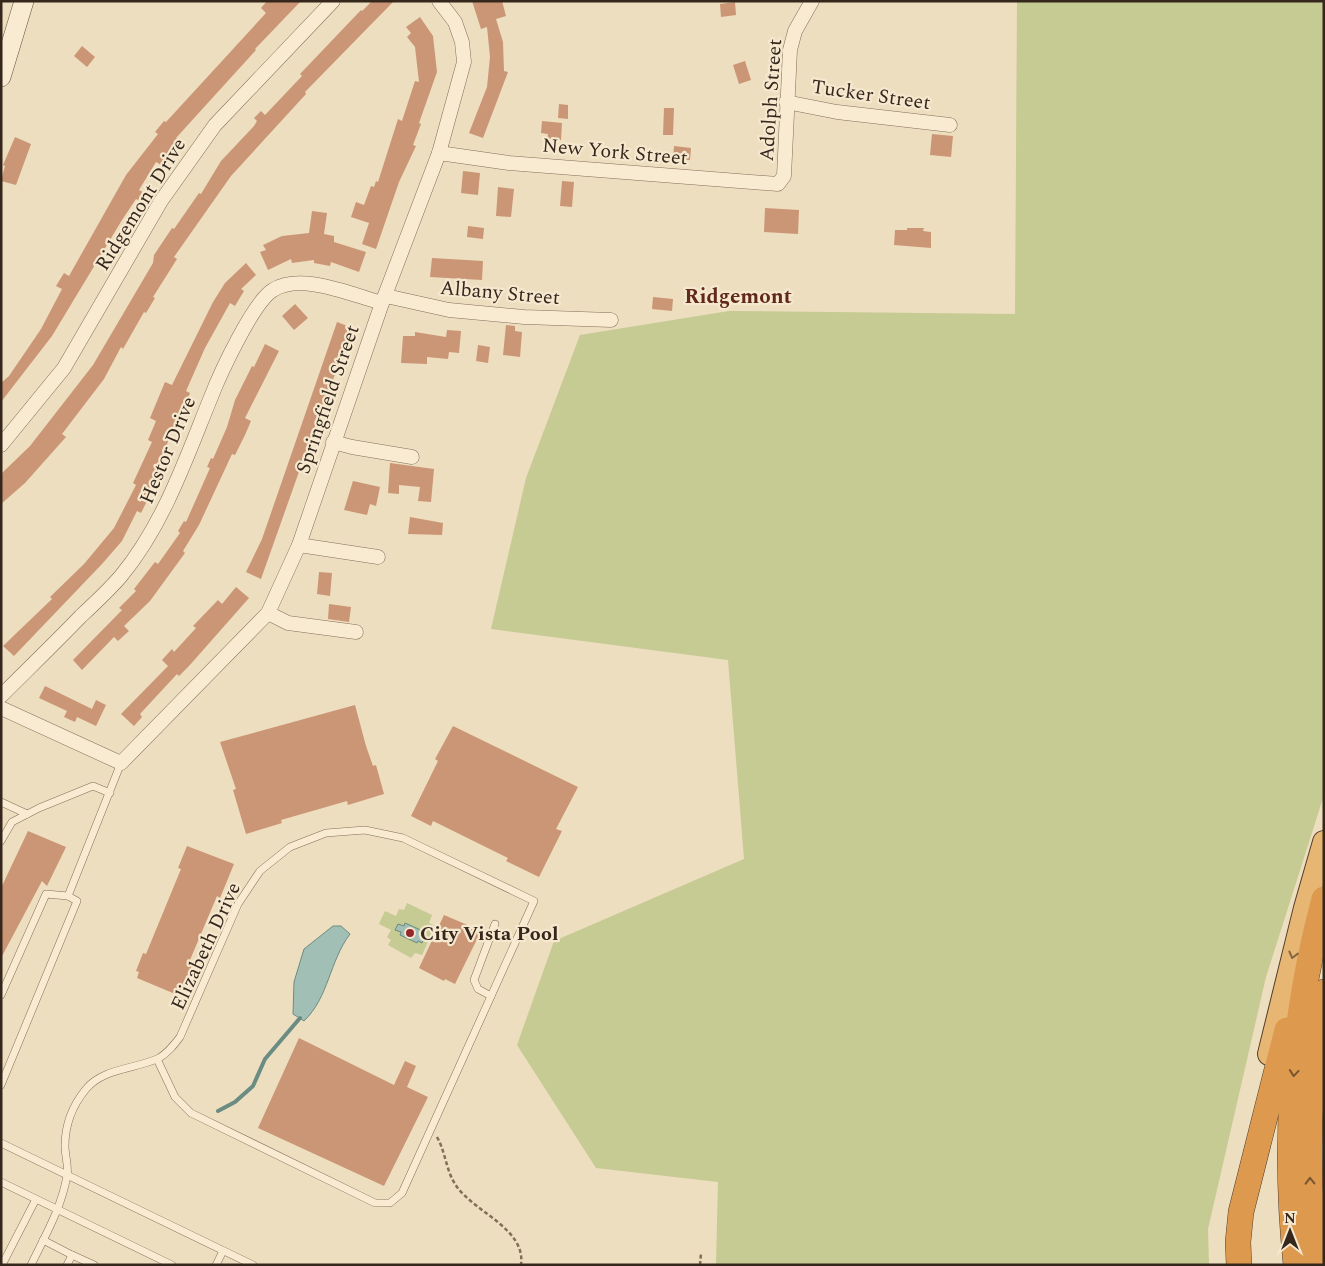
<svg xmlns="http://www.w3.org/2000/svg" width="1325" height="1266" viewBox="0 0 1325 1266" font-family="Spectral,serif">
  <style>
    .green { fill: #c6ca93 }
    .water { fill: #a2bfb5; stroke: #6a8c83 }
    .lines { fill: none; stroke-linecap: round; stroke-linejoin: round }
    .stream { stroke: #6a8c83; stroke-width: 4 }
    .building { fill: #cb9675 }
    .service-casing { stroke: #856e58; stroke-width: 8 }
    .minor-casing { stroke: #856e58; stroke-width: 15 }
    .secondary-casing { stroke: #67503b; stroke-width: 20 }
    .trunk-casing { stroke: #533d2c; stroke-width: 24 }
    .motorway-casing { stroke: #533d2c; stroke-width: 26 }
    .path { stroke: #856e58; stroke-width: 2.5; stroke-dasharray: 4 2.5; stroke-linecap: butt }
    .service { stroke: #f8ebd2; stroke-width: 7 }
    .minor { stroke: #f8ebd2; stroke-width: 14 }
    .secondary { stroke: #f8ebd2; stroke-width: 19 }
    .trunk { stroke: #e7b672; stroke-width: 22 }
    .motorway { stroke: #dd9a4f; stroke-width: 25 }
    .oneway { stroke: #856743 }
    .oneway2 { stroke: #785530 }
    .poi-dot { fill: #93292d; stroke: #f5e8ce; stroke-width: 2 }
    .labels { text-anchor: middle; stroke-width: 4.5; stroke-linejoin: round; paint-order: stroke }
    .street-label { font-size: 20px; fill: #35271c; stroke: #f5e8ce }
    .poi-label { font-size: 20px; font-weight: bold; fill: #35271c; stroke: #f5e8ce; text-anchor: start }
    .neighbourhood-label { font-size: 21px; font-weight: bold; fill: #61281c; stroke: #f5e8ce }
  </style>
  <rect width="100%" height="100%" fill="#eddebf"/>
  <g class="green">
    <polygon points="1017,1 1324,1 1324,795 1266,977 1208,1229 1209,1265 716,1265 718,1182 596,1168 517,1045 554,941 744,859 728,660 491,629 526,478 580,335 729,311 1015,314"/>
    <polygon points="407,903 432,915 429,923 435,926 422,955 415,953 411,958 388,945 391,940 387,937 391,930 379,924 385,911 396,916 399,909 404,910"/>
  </g>
  <g class="water">
    <polygon points="405,923 423,931 422,934 425,936 422,943 418,941 417,943 400,935 401,932 395,930 398,924 404,926"/>
    <path d="M333,926h8l9,8c-21,28 -21,63 -46,87l-11,-7 1,-32 10,-33z"/>
  </g>
  <g class="lines">
    <polyline class="stream" points="218,1111 235,1102 253,1086 265,1059 300,1018"/>
  </g>
  <g class="building">
    <polygon points="267,1 301,1 255,49 256,50 176,138 179,140 161,165 156,162 139,190 143,192 138,200 136,199 122,220 52,336 1,402 1,383 9,376 41,329 62,289 56,286 64,273 69,276 126,175 158,134 155,132 164,121 166,122 266,13 261,8"/>
    <polygon points="372,1 394,1 305,92 306,94 231,176 174,257 177,259 153,297 155,298 146,313 144,312 123,349 121,347 104,379 62,434 66,437 25,483 1,504 1,474 30,446 93,365 153,263 154,255 172,228 174,229 199,193 201,194 221,161 254,126 257,121 254,118 261,111 265,115 302,76 300,74 361,10 362,11"/>
    <polygon points="472,1 502,1 506,16 496,19 503,42 504,71 508,72 483,138 469,133 487,87 490,57 487,27 481,29"/>
    <polygon points="735,2 736,15 721,17 720,4"/>
    <polygon points="420,17 433,36 437,72 419,123 421,124 413,145 416,146 399,182 376,249 362,244 369,223 351,217 356,202 364,205 371,186 374,187 376,181 378,182 398,119 402,121 415,81 419,82 415,47 407,37 411,33 406,27"/>
    <polygon points="82,46 95,57 87,67 74,56"/>
    <polygon points="745,61 751,80 739,84 733,65"/>
    <polygon points="559,104 568,105 568,119 558,118"/>
    <polygon points="664,108 674,108 673,135 663,135"/>
    <polygon points="542,121 562,123 561,140 547,139 548,134 541,133"/>
    <polygon points="932,134 953,136 951,157 930,155"/>
    <polygon points="15,137 31,144 16,185 1,181 5,166 3,165"/>
    <polygon points="674,146 691,148 690,160 673,159"/>
    <polygon points="463,171 480,173 478,195 461,193"/>
    <polygon points="562,181 574,182 572,207 560,206"/>
    <polygon points="498,187 514,189 511,217 496,216"/>
    <polygon points="765,208 799,210 798,234 764,232"/>
    <polygon points="312,211 327,213 324,234 334,236 334,242 366,252 359,272 331,262 330,266 314,263 314,260 292,263 291,259 268,270 260,252 266,250 263,245 282,236 309,233"/>
    <polygon points="468,226 484,228 483,239 467,237"/>
    <polygon points="907,228 924,228 923,231 931,232 931,248 894,245 895,230 907,230"/>
    <polygon points="432,258 483,261 482,280 430,277"/>
    <polygon points="246,263 256,275 241,289 244,291 235,306 230,303 205,348 186,391 190,393 186,403 184,402 170,436 162,458 165,459 144,499 147,501 141,513 137,511 122,541 102,564 14,656 3,646 52,599 50,597 84,564 114,528 136,485 133,483 152,442 148,440 156,421 150,418 165,382 172,385 213,302 225,283"/>
    <polygon points="653,297 673,299 672,311 652,309"/>
    <polygon points="295,304 308,318 294,330 282,316"/>
    <polygon points="337,322 350,327 325,405 323,404 261,579 246,572 262,539"/>
    <polygon points="506,325 515,326 515,331 522,332 520,357 503,355"/>
    <polygon points="447,330 461,331 459,353 449,352 448,359 427,357 427,364 401,363 403,336 415,336 415,332 446,337"/>
    <polygon points="265,344 279,351 245,418 251,421 245,435 235,455 232,454 199,525 183,551 185,553 150,601 124,626 129,631 118,641 114,637 82,670 73,660 122,610 119,608 136,591 134,589 155,562 158,564 180,533 178,531 184,521 186,522 210,468 207,467 211,458 213,459 227,427 235,400 252,366 254,367"/>
    <polygon points="478,345 490,347 488,363 476,361"/>
    <polygon points="390,463 434,469 431,502 418,501 420,487 399,485 399,494 388,493"/>
    <polygon points="353,481 380,487 376,506 370,504 367,515 344,510"/>
    <polygon points="410,517 443,523 442,535 408,534"/>
    <polygon points="319,572 332,573 330,596 317,594"/>
    <polygon points="236,587 249,598 189,666 179,676 177,674 140,714 142,717 134,726 121,714 168,666 162,660 172,649 174,652 196,628 193,626 218,600 222,604"/>
    <polygon points="329,604 351,607 349,622 328,619"/>
    <polygon points="45,686 92,709 96,700 106,705 96,726 77,717 75,722 64,717 67,711 39,698"/>
    <polygon points="355,705 366,746 373,766 376,765 384,794 348,805 347,801 281,820 282,823 246,834 233,790 236,789 220,742"/>
    <polygon points="453,726 578,787 556,829 562,831 539,877 506,861 508,858 433,821 431,826 411,816 438,761 435,759"/>
    <polygon points="28,831 66,847 47,886 42,881 1,958 1,888"/>
    <polygon points="187,846 234,864 220,898 217,896 190,960 193,962 180,996 137,978 139,972 136,971 143,953 146,954 181,869 178,868"/>
    <polygon points="444,915 470,926 469,928 480,933 455,984 445,979 444,981 419,968"/>
    <polygon points="299,1038 394,1085 405,1061 416,1066 407,1087 428,1097 384,1186 258,1128"/>
  </g>
  <g class="lines">
    <defs>
      <g id="service">
        <polyline points="1,802 27,814"/>
        <polyline points="1,841 12,822 39,808 93,786 110,793"/>
        <polyline points="1,995 46,894 68,896"/>
        <polyline points="491,996 478,989 474,980 495,924"/>
        <polyline points="1,1085 77,901 68,896 121,763"/>
        <polyline points="1,1143 253,1265"/>
        <polyline points="1,1182 172,1265"/>
        <polyline points="43,1240 72,1255 67,1265"/>
        <polyline points="72,1255 94,1265"/>
        <polyline points="2,1265 36,1199"/>
        <path d="M31,1265c14,-29 30,-56 36,-89 2,-9 -2,-20 -2,-30 0,-21 7,-40 21,-57 17,-21 50,-20 73,-31 9,-5 15,-13 21,-21l58,-133 22,-33 30,-24 36,-14 39,-3 38,8 131,63 -132,292 -12,10h-15l-184,-90 -16,-16 -18,-38"/>
        <polyline points="216,1265 223,1251"/>
      </g>
      <g id="minor">
        <polyline points="786,102 837,112 950,125"/>
        <polyline points="439,153 509,163 778,184 784,176 790,50 795,31 812,1"/>
        <polyline points="386,296 449,310 524,317 611,320"/>
        <polyline points="333,442 352,447 412,457"/>
        <polyline points="1,445 64,368 161,201 215,125 333,1"/>
        <polyline points="299,545 378,557"/>
        <polyline points="268,613 288,623 356,632"/>
        <path d="M1,696c27,-27 54,-53 80,-80 14,-13 28,-26 40,-40 43,-52 65,-118 90,-179 9,-23 42,-95 62,-107 28,-18 79,5 109,13"/>
        <polyline points="1,708 121,763 268,613 299,545 382,303 439,153 464,62 462,42 455,22 439,1"/>
      </g>
      <polyline id="secondary" points="1,77 24,1"/>
      <polyline id="trunk" points="1269,1054 1305,908 1324,842"/>
      <g id="motorway">
        <polyline points="1239,1265 1238,1242 1241,1212 1287,1030"/>
        <path d="M1296,1265c-13,-123 -4,-247 28,-366"/>
        <path d="M1316,1265c-10,-90 -9,-184 8,-273"/>
      </g>
    </defs>
    <use href="#service" class="service-casing"/>
    <use href="#minor" class="minor-casing"/>
    <use href="#secondary" class="secondary-casing"/>
    <use href="#trunk" class="trunk-casing"/>
    <use href="#motorway" class="motorway-casing"/>
    <g class="path">
      <path d="M437,1137c9,16 9,35 20,50 19,26 69,42 64,78"/>
      <polyline points="700,1265 701,1253"/>
    </g>
    <use href="#service" class="service"/>
    <use href="#minor" class="minor"/>
    <use href="#secondary" class="secondary"/>
    <use href="#trunk" class="trunk"/>
    <use href="#motorway" class="motorway"/>
  </g>
  <defs><path id="oneway-chevron" d="M-2-3.5L2.5 0L-2 3.5" fill="none" stroke-width="1.6" stroke-linecap="round" stroke-linejoin="round" transform="scale(1.25)"/></defs>
  <use class="oneway" href="#oneway-chevron" transform="translate(1293 955) rotate(104)"/>
  <g class="oneway2">
    <use href="#oneway-chevron" transform="translate(1294 1073) rotate(95)"/>
    <use href="#oneway-chevron" transform="translate(1310 1181) rotate(-91)"/>
  </g>
  <circle class="poi-dot" cx="410" cy="933" r="5"/>
  <g class="labels">
    <g class="street-label">
      <text transform="translate(871 94) rotate(8)" y="7">Tucker Street</text>
      <text transform="translate(770 100) rotate(-86)" y="7">Adolph Street</text>
      <text transform="translate(615 151) rotate(5)" y="7">New York Street</text>
      <text transform="translate(140 204) rotate(-58)" y="7">Ridgemont Drive</text>
      <text transform="translate(500 292) rotate(5)" y="7">Albany Street</text>
      <text transform="translate(327 399) rotate(-71)" y="7">Springfield Street</text>
      <text transform="translate(167 450) rotate(-67)" y="7">Hestor Drive</text>
      <text transform="translate(205 946) rotate(-65)" y="7">Elizabeth Drive</text>
    </g>
    <g class="poi-label">
      <text x="420" y="940">City Vista Pool</text>
    </g>
    <g class="neighbourhood-label">
      <text x="738" y="303">Ridgemont</text>
    </g>
  </g>
  <rect width="1325" height="1266" fill="none" stroke="#35271c" stroke-width="5"/>
  <g transform="translate(1290 1231)" stroke="#f5e8ce" stroke-width="4" paint-order="stroke">
  <path d="M0-4L9 19L0 12L-9 19Z" fill="#35271c"/>
  <text y="-8" font-size="14" font-weight="bold" text-anchor="middle" fill="#35271c">N</text>
  </g>
</svg>
